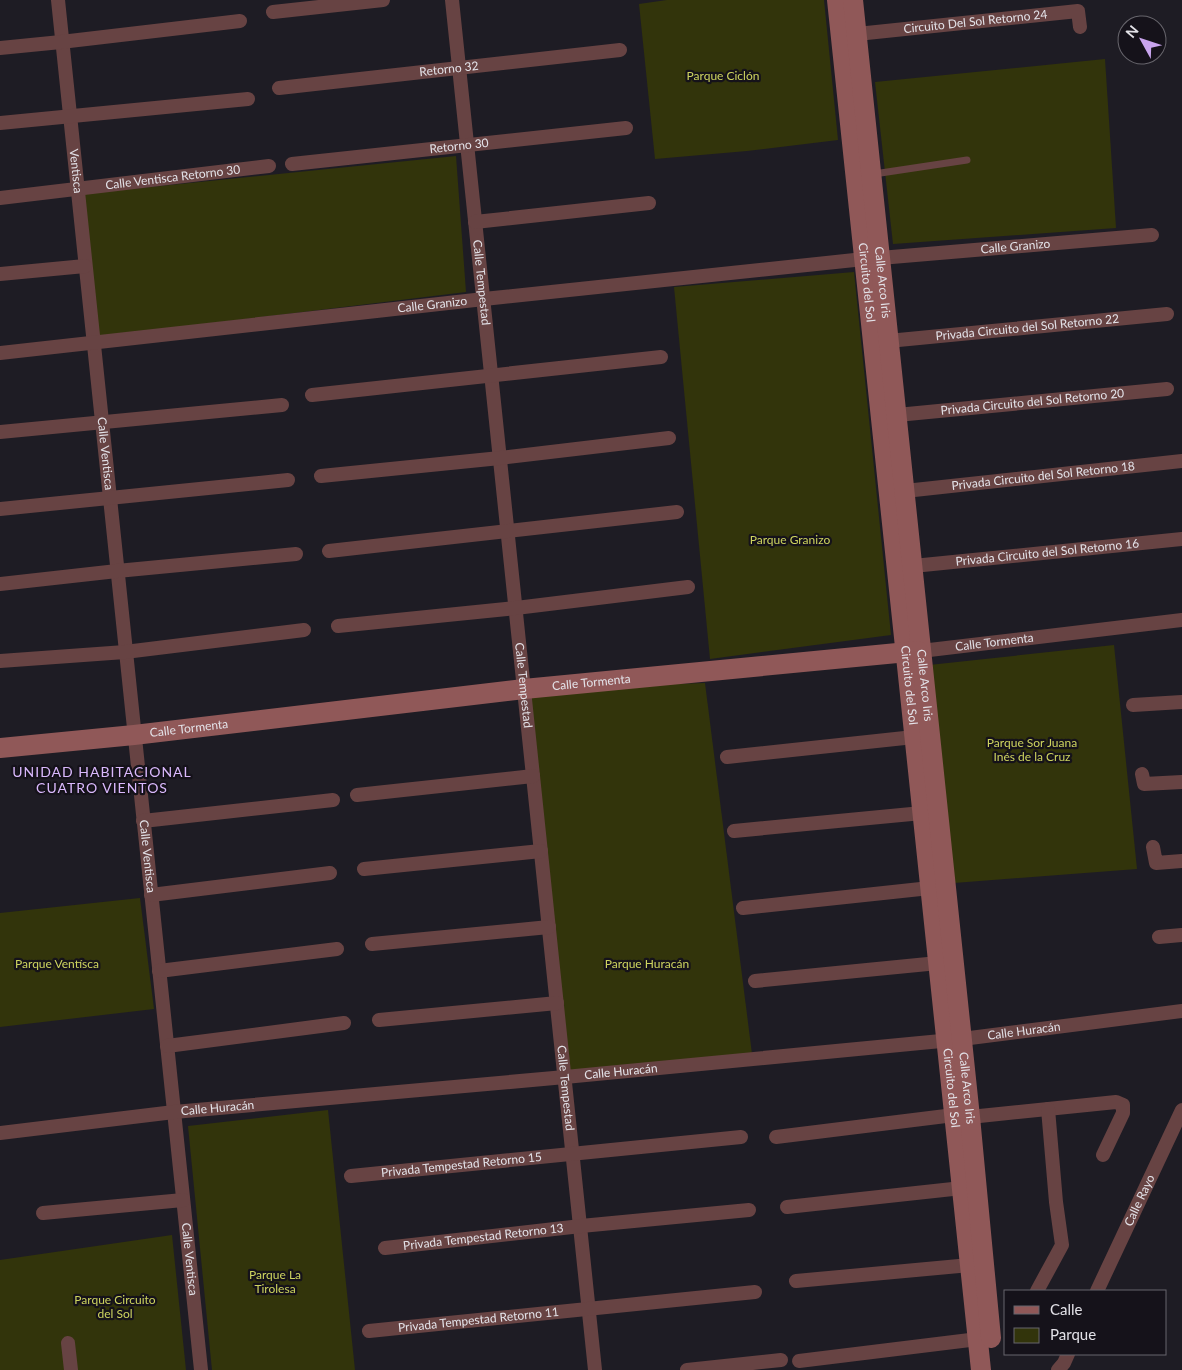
<svg xmlns="http://www.w3.org/2000/svg" width="1182" height="1370" viewBox="0 0 1182 1370" font-family="Lato,sans-serif">
  <style>
    .green { fill: #32340b }
    .lines { fill: none; stroke-linecap: round; stroke-linejoin: round }
    .lane { stroke: #674343; stroke-width: 7 }
    .street { stroke: #674343; stroke-width: 14 }
    .secondary { stroke: #905858; stroke-width: 20 }
    .labels { text-anchor: middle; stroke-width: 4.5; stroke-linejoin: round; paint-order: stroke }
    .street-label { font-size: 12px; fill: #e3e2e8; stroke: #15121a }
    .park-label { font-size: 12px; fill: #ced45f; stroke: #15121a }
    .neighbourhood-label { font-size: 14px; letter-spacing: 1px; fill: #dab9fd; stroke: #15121a }
  </style>
  <rect width="100%" height="100%" fill="#1e1c24"/>
  <g class="green">
    <polygon points="667,0 824,0 838,140 747,151 655,159 639,4"/>
    <polygon points="1105,59 1116,228 893,244 875,82"/>
    <polygon points="456,156 466,292 98,337 82,194"/>
    <polygon points="854,272 891,635 710,659 674,287"/>
    <polygon points="1114,645 1137,869 954,883 929,665"/>
    <polygon points="705,683 752,1054 565,1077 524,689"/>
    <polygon points="140,898 154,1009 0,1027 0,913"/>
    <polygon points="328,1110 355,1370 212,1370 188,1126"/>
    <polygon points="172,1235 186,1370 0,1370 0,1260"/>
  </g>
  <g class="lines">
    <polyline class="lane" points="874,174 967,160"/>
    <g class="street">
      <path id="s1" d="M58,0l143,1370"/>
      <path id="s2" d="M452,0l143,1370"/>
      <polyline points="273,12 383,0"/>
      <path id="s3" d="M857,34l221,-23 2,16"/>
      <polyline points="0,48 61,42 240,21"/>
      <path id="s4" d="M279,88l341,-38"/>
      <polyline points="0,123 248,99"/>
      <path id="s5" d="M292,164l334,-36"/>
      <path id="s6" d="M0,198l269,-32"/>
      <polyline points="475,222 649,203"/>
      <path id="s7" d="M880,258l272,-23"/>
      <polyline points="0,274 85,266"/>
      <path id="s8" d="M888,341l279,-27"/>
      <path id="s9" d="M0,353l484,-54 380,-40"/>
      <polyline points="312,395 661,357"/>
      <path id="s10" d="M897,415l270,-26"/>
      <polyline points="0,432 282,405"/>
      <polyline points="321,476 500,458 669,438"/>
      <path id="s11" d="M905,491l277,-30"/>
      <polyline points="0,509 288,480"/>
      <polyline points="329,551 677,512"/>
      <path id="s12" d="M913,566l269,-27"/>
      <polyline points="0,584 117,571 296,554"/>
      <polyline points="338,626 516,608 688,587"/>
      <path id="s13" d="M921,651l261,-31"/>
      <polyline points="0,661 125,652 304,630"/>
      <polyline points="1133,705 1182,702"/>
      <polyline points="727,757 914,737"/>
      <polyline points="1142,774 1144,784 1182,782"/>
      <polyline points="357,795 533,776"/>
      <polyline points="143,821 333,800"/>
      <polyline points="734,831 922,813"/>
      <polyline points="1153,847 1156,863 1182,861"/>
      <polyline points="364,869 541,851"/>
      <polyline points="151,895 330,873"/>
      <polyline points="743,908 930,888"/>
      <polyline points="1159,937 1182,935"/>
      <polyline points="372,944 549,927"/>
      <polyline points="159,971 337,949"/>
      <polyline points="755,981 938,963"/>
      <polyline points="379,1020 557,1003"/>
      <polyline points="167,1046 344,1023"/>
      <polyline points="970,1117 1116,1102 1123,1105 1123,1113 1103,1155"/>
      <path id="s14" d="M0,1133l174,-21 391,-35 397,-38 220,-28"/>
      <polyline points="776,1137 954,1115"/>
      <path id="s15" d="M351,1176l390,-39"/>
      <polyline points="787,1207 962,1188"/>
      <polyline points="43,1213 183,1200"/>
      <path id="s16" d="M385,1248l196,-22 168,-16"/>
      <polyline points="796,1281 970,1265"/>
      <polyline points="1037,1291 1062,1245 1056,1202 1048,1109"/>
      <path id="s17" d="M1097,1291l85,-181"/>
      <path id="s18" d="M369,1331l386,-39"/>
      <polyline points="68,1343 71,1370"/>
      <polyline points="799,1361 978,1339"/>
      <polyline points="687,1370 781,1360"/>
      <polyline points="1058,1370 1064,1363 1068,1354"/>
    </g>
    <g class="secondary">
      <path id="s19" d="M837,0l144,1370"/>
      <path id="s20" d="M853,0l117,1117 21,221"/>
      <path id="s21" d="M0,748l134,-13 390,-46 394,-38"/>
    </g>
  </g>
  <g class="labels">
    <g class="street-label">
      <text dy="4" stroke="none"><textPath href="#s3" startOffset="119">Circuito Del Sol Retorno 24</textPath></text>
      <text dy="4" stroke="none"><textPath href="#s4" startOffset="171">Retorno 32</textPath></text>
      <text dy="4" stroke="none"><textPath href="#s5" startOffset="168">Retorno 30</textPath></text>
      <text dy="4" stroke="none"><textPath href="#s1" startOffset="172">Ventisca</textPath></text>
      <text dy="4" stroke="none"><textPath href="#s6" startOffset="174">Calle Ventisca Retorno 30</textPath></text>
      <text dy="4" stroke="none"><textPath href="#s7" startOffset="136">Calle Granizo</textPath></text>
      <text dy="4" stroke="none"><textPath href="#s2" startOffset="284">Calle Tempestad</textPath></text>
      <text dy="4" stroke="none"><textPath href="#s19" startOffset="284">Circuito del Sol</textPath></text>
      <text dy="4" stroke="none"><textPath href="#s20" startOffset="284">Calle Arco Iris</textPath></text>
      <text dy="4" stroke="none"><textPath href="#s9" startOffset="435">Calle Granizo</textPath></text>
      <text dy="4" stroke="none"><textPath href="#s8" startOffset="140">Privada Circuito del Sol Retorno 22</textPath></text>
      <text dy="4" stroke="none"><textPath href="#s10" startOffset="136">Privada Circuito del Sol Retorno 20</textPath></text>
      <text dy="4" stroke="none"><textPath href="#s1" startOffset="456">Calle Ventisca</textPath></text>
      <text dy="4" stroke="none"><textPath href="#s11" startOffset="139">Privada Circuito del Sol Retorno 18</textPath></text>
      <text dy="4" stroke="none"><textPath href="#s12" startOffset="135">Privada Circuito del Sol Retorno 16</textPath></text>
      <text dy="4" stroke="none"><textPath href="#s13" startOffset="74">Calle Tormenta</textPath></text>
      <text dy="4" stroke="none"><textPath href="#s21" startOffset="595">Calle Tormenta</textPath></text>
      <text dy="4" stroke="none"><textPath href="#s2" startOffset="689">Calle Tempestad</textPath></text>
      <text dy="4" stroke="none"><textPath href="#s19" startOffset="689">Circuito del Sol</textPath></text>
      <text dy="4" stroke="none"><textPath href="#s20" startOffset="689">Calle Arco Iris</textPath></text>
      <text dy="4" stroke="none"><textPath href="#s21" startOffset="190">Calle Tormenta</textPath></text>
      <text dy="4" stroke="none"><textPath href="#s1" startOffset="861">Calle Ventisca</textPath></text>
      <text dy="4" stroke="none"><textPath href="#s14" startOffset="1029">Calle Huracán</textPath></text>
      <text dy="4" stroke="none"><textPath href="#s14" startOffset="624">Calle Huracán</textPath></text>
      <text dy="4" stroke="none"><textPath href="#s2" startOffset="1094">Calle Tempestad</textPath></text>
      <text dy="4" stroke="none"><textPath href="#s19" startOffset="1094">Circuito del Sol</textPath></text>
      <text dy="4" stroke="none"><textPath href="#s20" startOffset="1094">Calle Arco Iris</textPath></text>
      <text dy="4" stroke="none"><textPath href="#s14" startOffset="219">Calle Huracán</textPath></text>
      <text dy="4" stroke="none"><textPath href="#s15" startOffset="111">Privada Tempestad Retorno 15</textPath></text>
      <text dy="4" stroke="none"><textPath href="#s17" startOffset="100">Calle Rayo</textPath></text>
      <text dy="4" stroke="none"><textPath href="#s16" startOffset="99">Privada Tempestad Retorno 13</textPath></text>
      <text dy="4" stroke="none"><textPath href="#s1" startOffset="1266">Calle Ventisca</textPath></text>
      <text dy="4" stroke="none"><textPath href="#s18" startOffset="110">Privada Tempestad Retorno 11</textPath></text>
    </g>
    <g class="park-label">
      <text x="723" y="80">Parque Ciclón</text>
      <text x="790" y="544">Parque Granizo</text>
      <text x="1032" y="747">Parque Sor Juana<tspan x="1032" dy="14">Inés de la Cruz</tspan></text>
      <text x="57" y="968">Parque Ventísca</text>
      <text x="647" y="968">Parque Huracán</text>
      <text x="275" y="1279">Parque La<tspan x="275" dy="14">Tirolesa</tspan></text>
      <text x="115" y="1304">Parque Circuito<tspan x="115" dy="14">del Sol</tspan></text>
    </g>
    <g class="neighbourhood-label">
      <text x="102" y="777">UNIDAD HABITACIONAL<tspan x="102" dy="16">CUATRO VIENTOS</tspan></text>
    </g>
  </g>
  <rect x="1004" y="1290" width="162" height="65" fill="#15121a" stroke="#67656c"/>
  <rect x="1014" y="1306" width="25" height="8" fill="#905858" stroke="#67656c"/>
  <text x="1050" y="1315" font-size="15" fill="#e3e2e8">Calle</text>
  <rect x="1014" y="1328" width="25" height="15" fill="#32340b" stroke="#67656c"/>
  <text x="1050" y="1340" font-size="15" fill="#e3e2e8">Parque</text>
  <g transform="translate(1142 40) rotate(310)"><circle r="24" fill="#15121a" stroke="#67656c"/>
  <path d="M0-4L9 19L0 12L-9 19Z" fill="#c9a5ee"/>
  <text y="-8" font-size="14" font-weight="bold" text-anchor="middle" fill="#e3e2e8">N</text>
  </g>
</svg>
